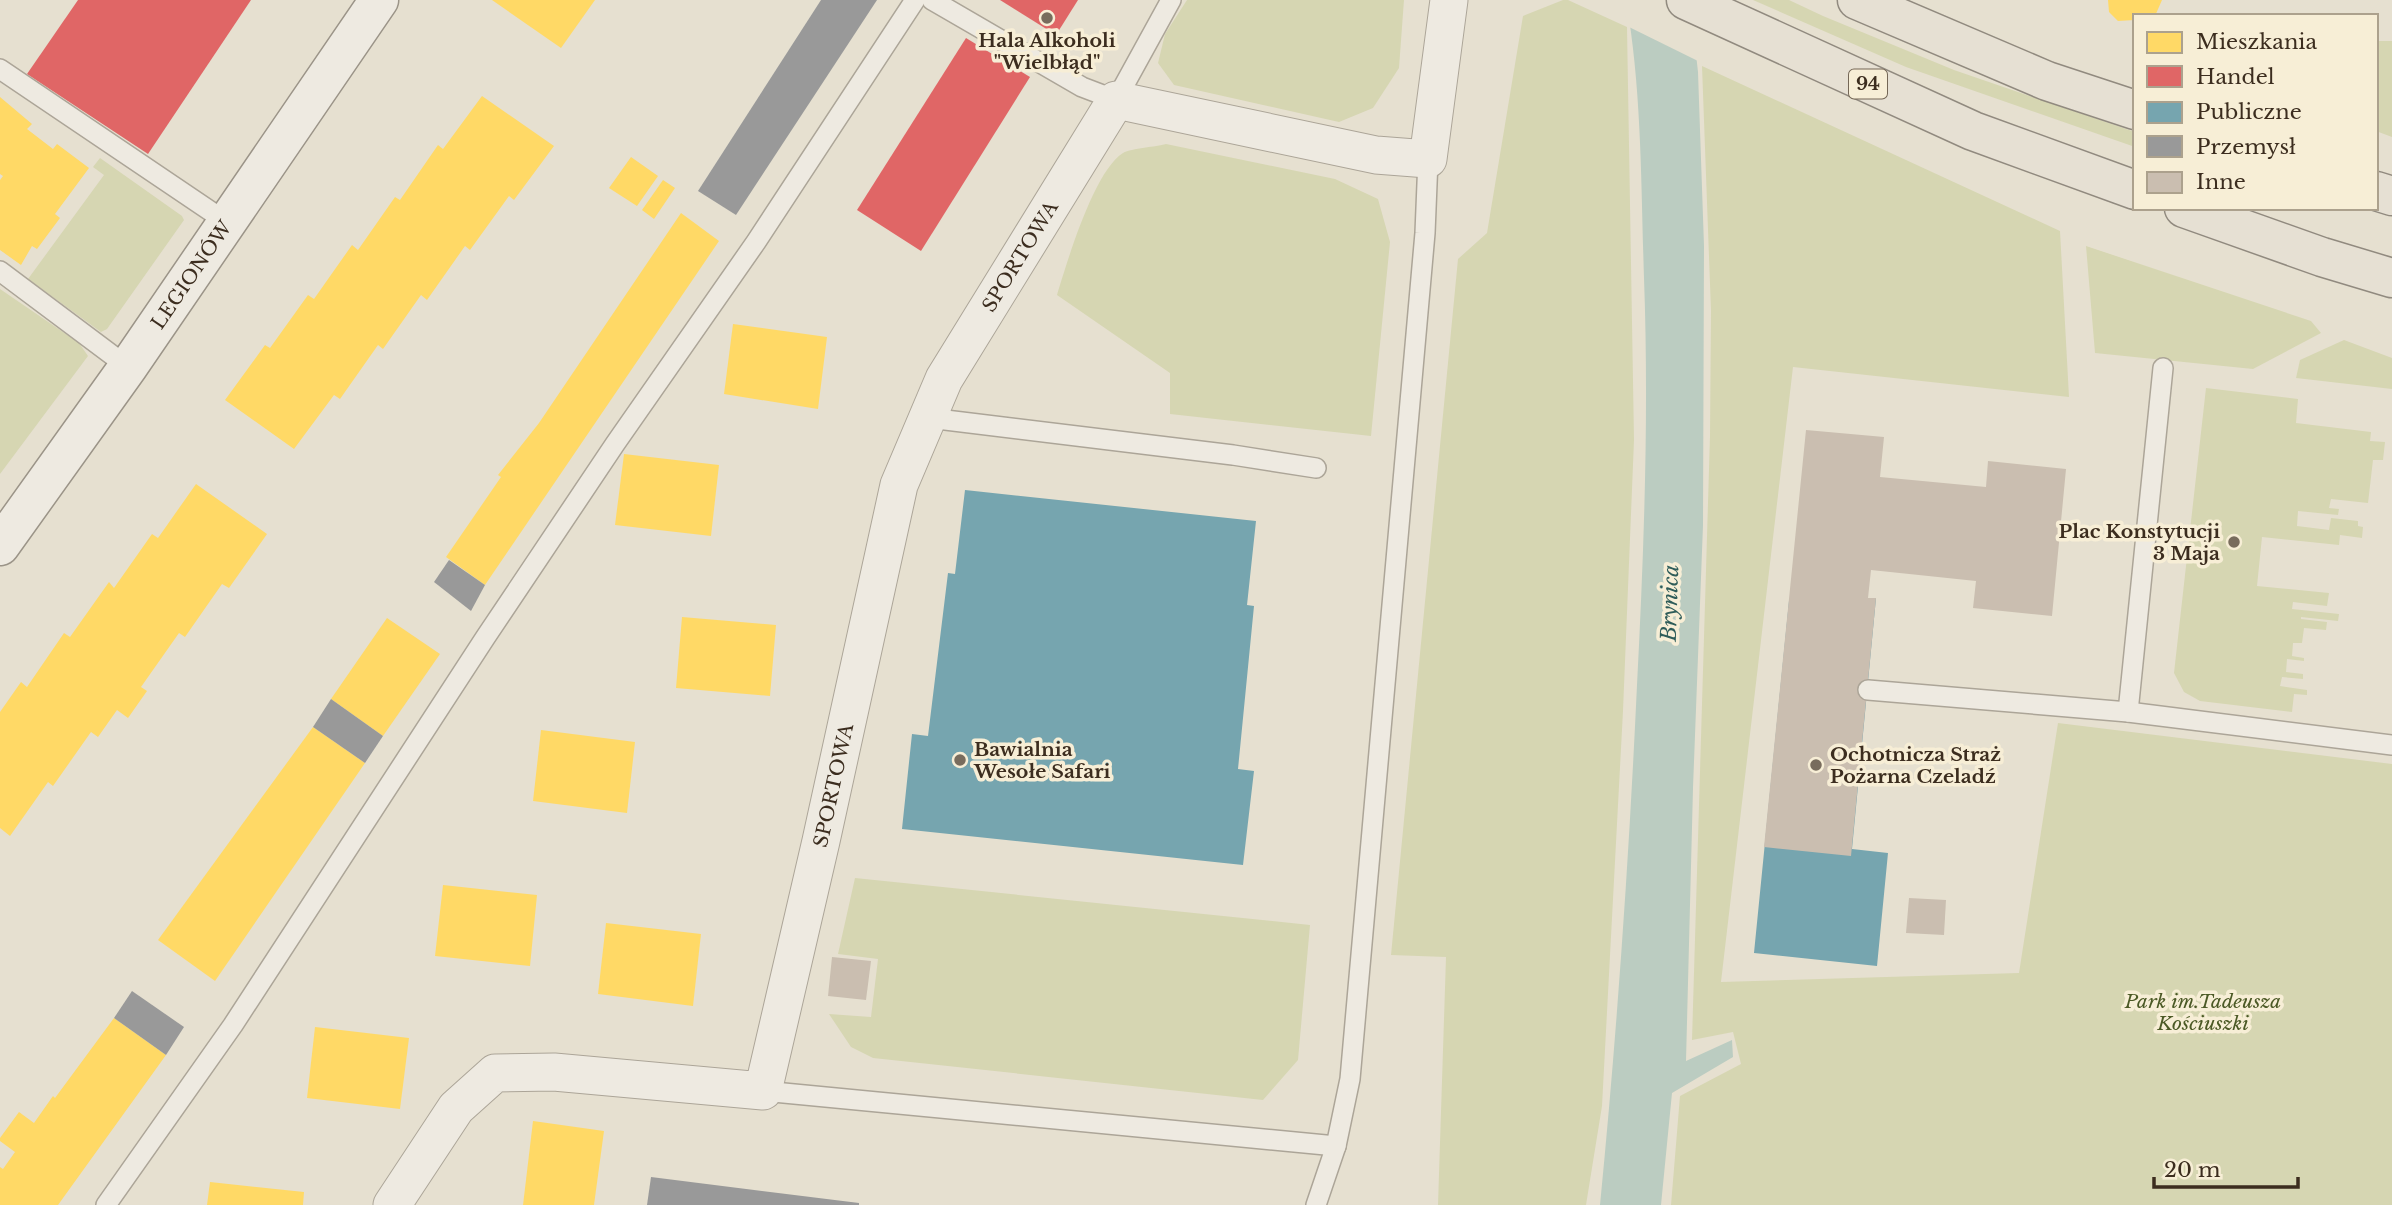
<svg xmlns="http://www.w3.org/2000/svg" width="2392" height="1205" viewBox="0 0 2392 1205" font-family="'Libre Baskerville',serif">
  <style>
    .green { fill: #d6d6b2 }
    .water { fill: #bbccc1 }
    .pier { fill: #e6e0d0 }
    .homes { fill: #ffd966 }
    .shops { fill: #e06666 }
    .public { fill: #76a5af }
    .industry { fill: #999 }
    .building { fill: #cabeb0 }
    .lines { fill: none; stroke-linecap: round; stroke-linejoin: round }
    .lane-casing { stroke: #aca598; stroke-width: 22 }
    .street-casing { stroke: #aca598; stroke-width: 39 }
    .secondary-casing { stroke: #9b9488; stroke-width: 41 }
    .primary-casing { stroke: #918a7f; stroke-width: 41 }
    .lane { stroke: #eeeae1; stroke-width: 19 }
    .street { stroke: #eeeae1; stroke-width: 37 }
    .secondary { stroke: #eeeae1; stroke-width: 38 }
    .primary { stroke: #e6e0d3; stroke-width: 38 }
    .poi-dot { fill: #786c5d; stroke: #f7eed6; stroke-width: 2.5 }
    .labels { text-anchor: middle; stroke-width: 7; stroke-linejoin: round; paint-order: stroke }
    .shield { fill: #f7eed6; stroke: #746756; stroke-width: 2 }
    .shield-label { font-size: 18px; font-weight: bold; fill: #3c2d1f }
    .poi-label { font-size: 19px; font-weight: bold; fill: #3c2d1f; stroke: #f7eed6; text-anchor: start }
    .street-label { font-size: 19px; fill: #3c2d1f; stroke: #f7eed6 }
    .park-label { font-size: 19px; font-style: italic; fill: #4b5925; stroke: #f7eed6 }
    .water-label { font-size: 21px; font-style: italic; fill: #2e5c59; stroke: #f7eed6 }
  </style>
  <rect width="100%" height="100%" fill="#e6e0d0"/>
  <g class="green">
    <polygon points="1187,0 1404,0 1399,68 1373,108 1339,122 1174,85 1158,63 1165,34"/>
    <polygon points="1563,0 1568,0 1627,27 1634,440 1623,711 1602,1106 1586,1205 1438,1205 1446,957 1391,955 1458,259 1487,233 1523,16"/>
    <polygon points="1753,0 1789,0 1823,16 1954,70 2135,132 2135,147 1906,67"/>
    <polygon points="2376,41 2392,41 2392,137 2376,131"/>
    <polygon points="1702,66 2060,231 2069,397 1793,367 1721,982 2019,973 2058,723 2392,764 2392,1205 1671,1205 1680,1096 1741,1064 1733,1032 1692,1040 1710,436 1711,311"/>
    <path d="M1166,144l169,35 43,20 12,43 -19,194 -201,-22v-41l-113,-78c10,-33 37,-124 66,-142 9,-5 33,-6 43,-9z"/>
    <polygon points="100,158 182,216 184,220 107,329 101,332 28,279 104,175 93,167"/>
    <polygon points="2086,246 2311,321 2321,333 2253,369 2095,353"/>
    <polygon points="0,289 79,343 88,356 0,474"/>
    <polygon points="2344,340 2392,358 2392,389 2296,378 2300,360"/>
    <polygon points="2206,388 2298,399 2296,423 2371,432 2370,441 2385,442 2383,460 2373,460 2368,503 2331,499 2329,508 2339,509 2338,515 2298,511 2297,526 2329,530 2331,518 2358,521 2358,526 2363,527 2362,538 2340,535 2339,545 2262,537 2257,586 2329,593 2327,606 2293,602 2292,609 2339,614 2338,621 2301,617 2301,619 2327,622 2326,630 2304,628 2302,643 2293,643 2292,656 2304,658 2304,661 2287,659 2286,672 2303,674 2303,679 2282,677 2280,686 2307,690 2307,695 2294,694 2292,712 2200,701 2184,692 2174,673"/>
    <polygon points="855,878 1310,925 1298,1060 1263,1100 873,1058 851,1047 829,1014 871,1017 878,959 838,954"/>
  </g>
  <path class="water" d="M1626,0h64l8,72 6,174 -1,279 -10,263 -7,273 46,-21 1,17 -61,36 -11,112h-61c17,-173 29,-347 37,-520 7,-136 12,-271 7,-407 -3,-92 -2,-187 -18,-278z"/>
  <polygon class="pier" points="1622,0 1693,0 1700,62 1627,26"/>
  <g class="homes">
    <polygon points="492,0 595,0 561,48"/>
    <polygon points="2108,0 2162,0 2155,16 2135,16 2135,20 2118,21 2109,12"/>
    <polygon points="482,96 554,146 514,200 509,196 470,250 465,246 427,300 421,295 383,349 378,345 340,399 334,395 294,449 225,400 265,345 270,348 308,295 314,299 352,245 358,250 395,197 400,200 438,145 443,149"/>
    <polygon points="0,97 32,124 27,129 53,149 57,144 89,168 55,214 60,218 37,249 32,246 21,265 0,250 0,180 3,176 0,174"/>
    <polygon points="631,157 658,176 637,206 609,188"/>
    <polygon points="663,180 675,188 654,219 642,210"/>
    <polygon points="681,213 719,241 485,585 446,557 501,477 498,475 539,423"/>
    <polygon points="733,324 827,337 818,409 724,394"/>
    <polygon points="624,454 719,465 711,536 615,525"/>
    <polygon points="196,484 267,534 229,588 222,584 185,637 179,633 141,687 147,691 128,718 117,710 98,737 91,732 53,786 48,782 10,836 0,828 0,712 21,682 27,687 64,633 70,637 109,582 114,588 152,534 158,538"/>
    <polygon points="682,617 776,625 770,696 676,688"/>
    <polygon points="387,618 440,654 383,736 331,699"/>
    <polygon points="313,727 365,763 215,981 158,940"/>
    <polygon points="541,730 635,742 627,813 533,801"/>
    <polygon points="443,885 537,895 530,966 435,956"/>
    <polygon points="606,923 701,934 693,1006 598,994"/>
    <polygon points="114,1018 166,1055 58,1205 0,1205 0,1167 3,1169 15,1152 0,1141 0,1138 19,1112 34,1123 53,1096 55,1098"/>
    <polygon points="315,1027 409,1038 400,1109 307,1098"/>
    <polygon points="533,1121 604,1131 594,1205 523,1205"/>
    <polygon points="210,1182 304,1192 303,1205 207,1205"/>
  </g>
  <g class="shops">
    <polygon points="78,0 251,0 148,154 27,74"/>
    <polygon points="1000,0 1078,0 1056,35"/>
    <polygon points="966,38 1030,77 921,251 857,210"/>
  </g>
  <g class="public">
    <polygon points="965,490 1256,521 1247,605 1254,606 1238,769 1254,771 1243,865 902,829 912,734 928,736 948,573 955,574"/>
    <polygon points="1868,598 1876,598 1852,849 1888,853 1877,966 1754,953 1789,601 1867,608"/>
  </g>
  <g class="industry">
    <polygon points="821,0 877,0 736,215 698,191"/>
    <polygon points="449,560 485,585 471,611 434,582"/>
    <polygon points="331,699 383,736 365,763 313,727"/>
    <polygon points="132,991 184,1027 166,1055 114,1018"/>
    <polygon points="651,1177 859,1203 859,1205 647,1205"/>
  </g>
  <g class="building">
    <polygon points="1806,430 1884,437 1880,477 1986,487 1988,461 2066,469 2052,616 1973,608 1976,581 1871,570 1868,598 1876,598 1851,856 1764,847"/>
    <polygon points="1909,898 1946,900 1944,935 1906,933"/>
    <polygon points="832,957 871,961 866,1000 828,996"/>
  </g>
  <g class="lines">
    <defs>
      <g id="lane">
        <polyline points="932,0 1082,87 1116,100 1171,0"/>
        <polyline points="0,69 228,223"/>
        <polyline points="0,271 128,367"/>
        <polyline points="929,418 1233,455 1316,468"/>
        <polyline points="1868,690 2128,712 2392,745"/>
        <polyline points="2128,712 2163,368"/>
        <polyline points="763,1091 1336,1146"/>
        <polyline points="106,1205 233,1025 485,638 615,444 756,242 915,0"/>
        <polyline points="1316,1205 1336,1146 1350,1079 1425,233 1428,159"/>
      </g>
      <g id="street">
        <path id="s1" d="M392,1205l64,-97 39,-35 59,-1 209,19 58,-250 78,-356 45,-106 172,-279 260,55 52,4 21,-159"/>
      </g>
      <g id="secondary">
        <path id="s2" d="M0,546l128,-179 251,-367"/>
      </g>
      <g id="primary">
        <polyline points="1686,0 1973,131 2135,190"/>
        <polyline points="1857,0 2047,81 2135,110"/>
        <polyline points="2376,191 2392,196"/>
        <polyline points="2184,208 2322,257 2392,278"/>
      </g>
    </defs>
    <use href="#lane" class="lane-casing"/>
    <use href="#street" class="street-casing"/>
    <use href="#secondary" class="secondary-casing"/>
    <use href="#primary" class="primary-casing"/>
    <use href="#lane" class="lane"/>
    <use href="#street" class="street"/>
    <use href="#secondary" class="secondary"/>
    <use href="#primary" class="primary"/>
  </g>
  <g class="poi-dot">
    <circle cx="1047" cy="18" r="7"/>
    <circle cx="2234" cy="542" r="7"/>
    <circle cx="960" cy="760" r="7"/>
    <circle cx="1816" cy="765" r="7"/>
  </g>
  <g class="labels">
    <rect class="shield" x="1849" y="69.5" width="38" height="29" rx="5"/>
    <g class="shield-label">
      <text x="1868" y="90">94</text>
    </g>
    <g class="poi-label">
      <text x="1047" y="47" text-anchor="middle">Hala Alkoholi<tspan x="1047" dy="22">"Wielbłąd"</tspan></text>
      <text x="2220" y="538" text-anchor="end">Plac Konstytucji<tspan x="2220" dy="22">3 Maja</tspan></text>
      <text x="974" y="756">Bawialnia<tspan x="974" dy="22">Wesołe Safari</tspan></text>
      <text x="1830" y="761">Ochotnicza Straż<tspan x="1830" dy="22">Pożarna Czeladź</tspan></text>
    </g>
    <g class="street-label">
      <text dy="7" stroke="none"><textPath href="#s1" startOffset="1318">SPORTOWA</textPath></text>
      <text dy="7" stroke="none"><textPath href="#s2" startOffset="332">LEGIONÓW</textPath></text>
      <text dy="7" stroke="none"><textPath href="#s1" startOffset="751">SPORTOWA</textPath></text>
    </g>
    <g class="park-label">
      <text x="2203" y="1008">Park im.Tadeusza<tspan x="2203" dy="22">Kościuszki</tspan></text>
    </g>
    <g class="water-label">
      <text transform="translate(1670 603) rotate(-88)" y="7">Brynica</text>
    </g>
  </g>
  <rect x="2133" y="14" width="245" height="196" fill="#f7eed6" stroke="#aca18d" stroke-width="2"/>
  <rect x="2147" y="32" width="35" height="21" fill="#ffd966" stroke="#aca18d" stroke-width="2"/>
  <text x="2196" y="49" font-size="21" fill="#3c2d1f">Mieszkania</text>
  <rect x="2147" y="66" width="35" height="21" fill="#e06666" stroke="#aca18d" stroke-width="2"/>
  <text x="2196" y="84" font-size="21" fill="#3c2d1f">Handel</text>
  <rect x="2147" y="102" width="35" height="21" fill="#76a5af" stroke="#aca18d" stroke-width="2"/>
  <text x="2196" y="119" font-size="21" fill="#3c2d1f">Publiczne</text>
  <rect x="2147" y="136" width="35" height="21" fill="#999999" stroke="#aca18d" stroke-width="2"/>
  <text x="2196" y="154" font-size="21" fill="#3c2d1f">Przemysł</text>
  <rect x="2147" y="172" width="35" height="21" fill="#cabeb0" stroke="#aca18d" stroke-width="2"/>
  <text x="2196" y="189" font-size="21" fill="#3c2d1f">Inne</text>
  <path d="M2154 1177v10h144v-10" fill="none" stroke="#3c2d1f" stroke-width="3.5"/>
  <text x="2164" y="1177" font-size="21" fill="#3c2d1f" stroke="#f7eed6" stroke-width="5" paint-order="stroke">20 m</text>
</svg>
